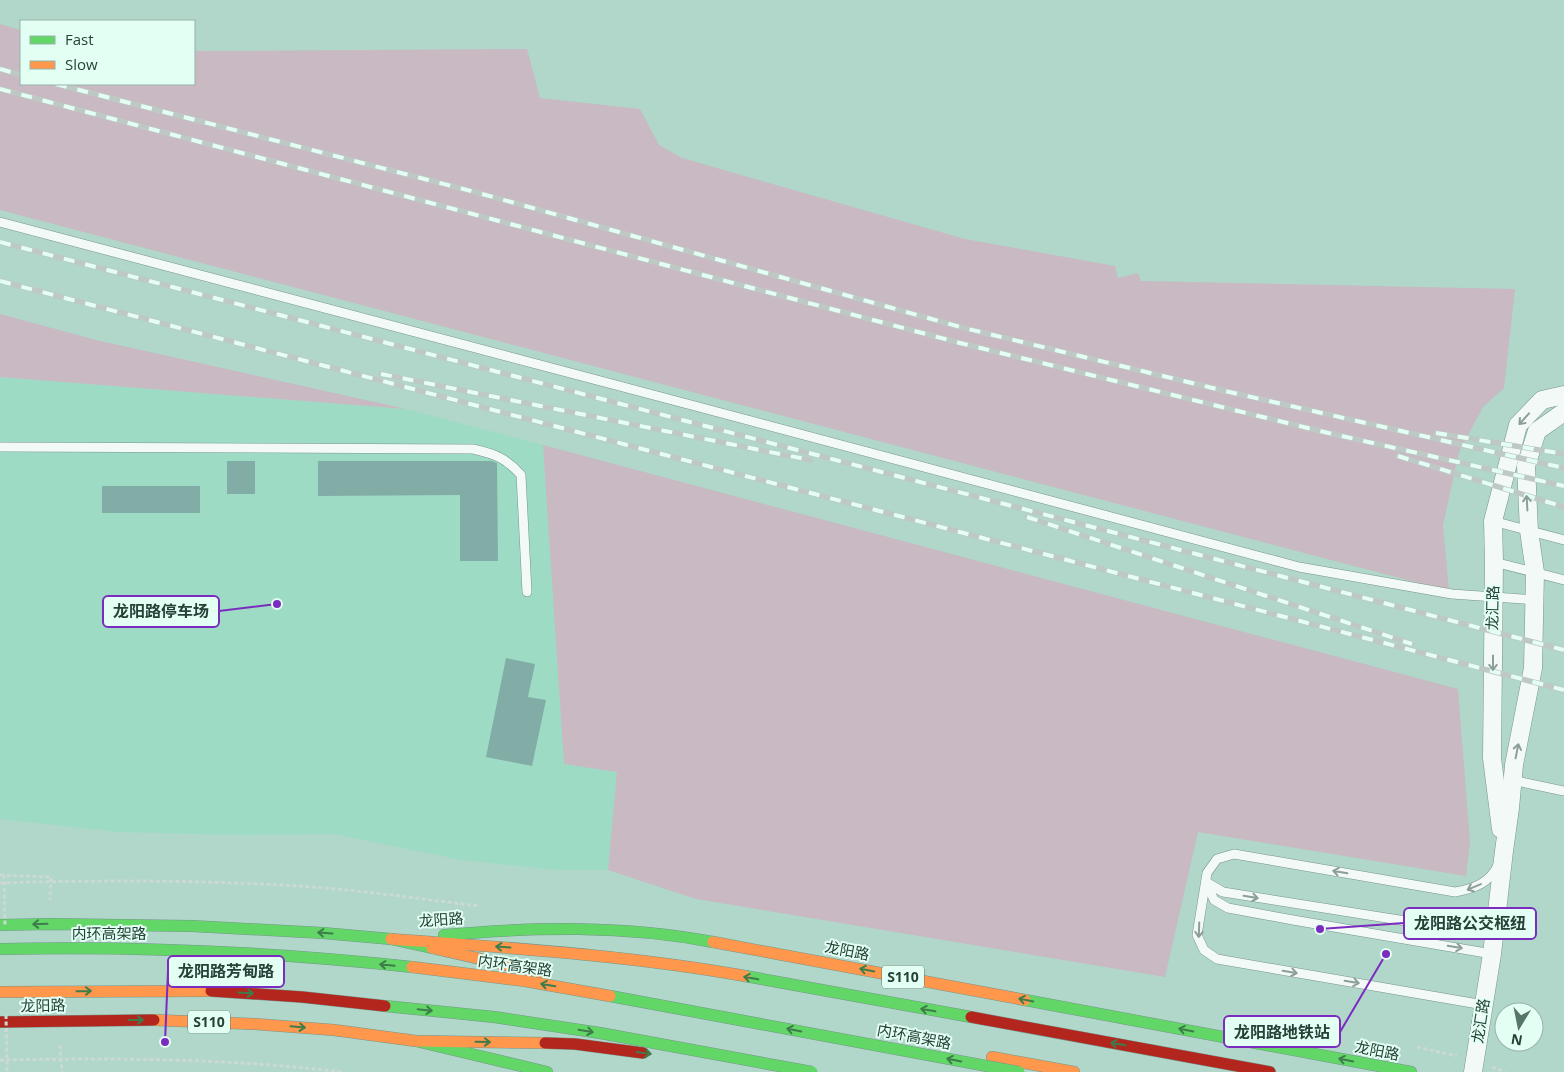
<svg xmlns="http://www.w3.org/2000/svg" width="1564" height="1072" viewBox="0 0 1564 1072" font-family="'Open Sans','Noto Sans SC',sans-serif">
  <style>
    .built { fill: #9ddbc5 }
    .green { fill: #c8b9c2 }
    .building { fill: #81ada6 }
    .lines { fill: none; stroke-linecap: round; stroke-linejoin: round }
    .lane-casing { stroke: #76958b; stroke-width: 10 }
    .street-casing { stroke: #76958b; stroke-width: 19 }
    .fast-casing { stroke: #76958b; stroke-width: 12 }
    .slow-casing { stroke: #76958b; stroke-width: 12 }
    .jam-casing { stroke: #76958b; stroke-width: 12 }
    .path { stroke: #cbd9d4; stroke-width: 3; stroke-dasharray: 4 2.5; stroke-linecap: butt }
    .lane { stroke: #f3f9f7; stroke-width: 9 }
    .street { stroke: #f3f9f7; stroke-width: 18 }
    .fast { stroke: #63d668; stroke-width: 11 }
    .slow { stroke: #ff974d; stroke-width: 11 }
    .jam { stroke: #b3261e; stroke-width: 11 }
    .rail-casing { stroke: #bec9c6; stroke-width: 5.5 }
    .rail { stroke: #e3fef3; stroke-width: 4; stroke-dasharray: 11; stroke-linecap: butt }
    .fast-bridge-casing { stroke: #76958b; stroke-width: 12; stroke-linecap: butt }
    .slow-bridge-casing { stroke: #76958b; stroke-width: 12; stroke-linecap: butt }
    .jam-bridge-casing { stroke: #76958b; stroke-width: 12; stroke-linecap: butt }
    .path-bridge { stroke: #cbd9d4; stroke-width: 3; stroke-dasharray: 4 2.5; stroke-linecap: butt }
    .fast-bridge { stroke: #63d668; stroke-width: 11 }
    .slow-bridge { stroke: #ff974d; stroke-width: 11 }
    .jam-bridge { stroke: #b3261e; stroke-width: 11 }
    .oneway { stroke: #8c9e98 }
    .oneway2 { stroke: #3e7d4b }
    .labels { text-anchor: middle; stroke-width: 4; stroke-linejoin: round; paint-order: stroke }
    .shield { fill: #e3fef3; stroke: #5e7a70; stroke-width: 1 }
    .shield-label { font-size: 14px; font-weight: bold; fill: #254238 }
    .street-label { font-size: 15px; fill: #254238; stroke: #e3fef3 }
    .leader { fill: none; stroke: #7b2cbf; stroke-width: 2 }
    .callout-dot { fill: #7b2cbf; stroke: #e3fef3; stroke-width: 2 }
    .callout { fill: #e3fef3; stroke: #7b2cbf; stroke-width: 2 }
    .callout-label { font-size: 16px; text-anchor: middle; font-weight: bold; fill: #254238 }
  </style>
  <rect width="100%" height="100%" fill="#b0d7c9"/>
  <polygon class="built" points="0,377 406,409 543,445 564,764 617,772 608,870 558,870 461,860 334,834 241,835 119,832 0,819"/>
  <g class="green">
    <polygon points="0,24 21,30 21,84 194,84 194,51 527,49 540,98 640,109 659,145 682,158 965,239 1115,266 1118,278 1138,273 1141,281 1515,289 1504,388 1483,407 1459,452 1443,525 1449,591 0,210"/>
    <polygon points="0,314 96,340 406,409 0,377"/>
    <polygon points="543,445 1458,689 1470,842 1466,876 1198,832 1165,977 696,899 608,870 617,772 564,764"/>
  </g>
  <g class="building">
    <rect x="227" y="461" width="28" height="33"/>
    <polygon points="318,461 492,461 497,463 498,561 460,561 460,495 318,496"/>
    <rect x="102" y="486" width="98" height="27"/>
    <polygon points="506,658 535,664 528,697 546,700 532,766 486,757"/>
  </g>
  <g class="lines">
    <defs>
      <g id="lane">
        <polyline points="0,222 695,406 1299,567 1452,594 1535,600"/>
        <path d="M0,447l473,2c22,5 33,9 48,26l6,117"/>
        <polyline points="1493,521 1564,540"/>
        <polyline points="1494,562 1564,580"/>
        <polyline points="1512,780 1564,791"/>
        <polyline points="1206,882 1214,900 1228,908 1293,920 1492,954"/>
        <polyline points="1206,882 1223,892 1494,935"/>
        <path d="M1484,1005l-267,-46 -13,-9 -7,-15 10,-62 10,-14 17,-5 221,38c18,-3 35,-9 43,-27"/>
      </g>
      <g id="street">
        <polyline points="1501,829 1492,758 1494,562 1493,521 1518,425 1542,400 1564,395"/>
        <polyline points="1473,1072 1492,954 1504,851 1510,808 1514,765 1533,668 1535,572 1529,531 1526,466 1537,431 1564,412"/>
      </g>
      <g id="fast">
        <polyline points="0,925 49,924 192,926 323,933 391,939 432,948"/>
        <path d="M444,935c90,-8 180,-10 269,7"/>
        <polyline points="745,976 971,1017"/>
        <polyline points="1025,1000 1411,1072"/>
        <polyline points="416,1041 547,1072"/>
      </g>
      <g id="slow">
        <path d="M391,939c118,9 237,16 354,37"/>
        <polyline points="713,942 1025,1000"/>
        <polyline points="432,948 542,973"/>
        <polyline points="154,1020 254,1024 334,1030 416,1041 545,1043"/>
        <polyline points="992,1057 1074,1072"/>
      </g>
      <g id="jam">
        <polyline points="971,1017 1270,1072"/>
        <polyline points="0,1022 154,1020"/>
        <polyline points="545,1043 575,1044 643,1053"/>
      </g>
    </defs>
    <use href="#lane" class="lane-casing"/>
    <use href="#street" class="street-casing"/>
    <use href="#fast" class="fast-casing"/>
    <use href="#slow" class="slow-casing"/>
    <use href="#jam" class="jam-casing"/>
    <g class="path">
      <polyline points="0,875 51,877 50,900"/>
      <path d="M0,883c99,-3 200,-3 299,3 61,4 121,13 181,20"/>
      <polyline points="60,1045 62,1072"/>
      <polyline points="1417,1047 1457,1056"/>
      <path d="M0,1060c113,-2 228,-2 341,12"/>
      <polyline points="1492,1067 1505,1072"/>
    </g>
    <use href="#lane" class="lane"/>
    <use href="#street" class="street"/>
    <use href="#fast" class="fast"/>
    <use href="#slow" class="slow"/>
    <use href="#jam" class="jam"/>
    <defs>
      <g id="rail">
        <polyline points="0,69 21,75"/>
        <polyline points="56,84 475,192 964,328 1225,391 1564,468"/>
        <polyline points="0,89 960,343 1324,432 1564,486"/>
        <polyline points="0,242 1564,650"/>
        <polyline points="0,281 1564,690"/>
        <polyline points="381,374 810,460"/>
        <polyline points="1436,433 1564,454"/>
        <polyline points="1398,456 1564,507"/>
        <polyline points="1027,517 1412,644"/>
      </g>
    </defs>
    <use href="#rail" class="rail-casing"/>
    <use href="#rail" class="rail"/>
    <defs>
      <g id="fast-bridge">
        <path d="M0,949c138,-3 275,3 412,18"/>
        <polyline points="610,996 1019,1072"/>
        <polyline points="385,1006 494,1017 600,1033 812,1072"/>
      </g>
      <g id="slow-bridge">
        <polyline points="412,967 525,981 610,996"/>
        <polyline points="0,992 211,991"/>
      </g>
      <polyline id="jam-bridge" points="211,991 302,997 385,1006"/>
    </defs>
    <use href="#fast-bridge" class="fast-bridge-casing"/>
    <use href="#slow-bridge" class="slow-bridge-casing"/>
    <use href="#jam-bridge" class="jam-bridge-casing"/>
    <g class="path-bridge">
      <polyline points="4,875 5,926"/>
      <polyline points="6,1015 7,1072"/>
    </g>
    <use href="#fast-bridge" class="fast-bridge"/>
    <use href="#slow-bridge" class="slow-bridge"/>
    <use href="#jam-bridge" class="jam-bridge"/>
  </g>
  <defs><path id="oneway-shaft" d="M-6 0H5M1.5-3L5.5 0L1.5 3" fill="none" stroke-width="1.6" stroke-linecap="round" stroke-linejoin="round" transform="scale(1.25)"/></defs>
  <g class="oneway">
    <use href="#oneway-shaft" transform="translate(1524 419) rotate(132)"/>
    <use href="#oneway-shaft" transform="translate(1527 503) rotate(-93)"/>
    <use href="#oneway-shaft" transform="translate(1493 663) rotate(90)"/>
    <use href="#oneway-shaft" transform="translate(1517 751) rotate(-79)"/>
    <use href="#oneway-shaft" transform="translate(1340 872) rotate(-170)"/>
    <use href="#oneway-shaft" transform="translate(1474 887) rotate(157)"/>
    <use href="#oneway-shaft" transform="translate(1251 897) rotate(9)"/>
    <use href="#oneway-shaft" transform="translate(1199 930) rotate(92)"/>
    <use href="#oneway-shaft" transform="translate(1455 947) rotate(10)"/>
    <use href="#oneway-shaft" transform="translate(1290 972) rotate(9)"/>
    <use href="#oneway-shaft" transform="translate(1352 982) rotate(10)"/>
  </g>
  <g class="oneway2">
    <use href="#oneway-shaft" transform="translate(40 924) rotate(178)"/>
    <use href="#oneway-shaft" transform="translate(325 933) rotate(-176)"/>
    <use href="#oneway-shaft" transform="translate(503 947) rotate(-176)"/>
    <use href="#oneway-shaft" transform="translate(387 965) rotate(-174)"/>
    <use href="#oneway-shaft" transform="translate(867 970) rotate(-169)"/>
    <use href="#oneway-shaft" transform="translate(751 978) rotate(-170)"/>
    <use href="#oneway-shaft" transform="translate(548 985) rotate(-170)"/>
    <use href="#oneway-shaft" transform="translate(84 991) rotate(-1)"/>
    <use href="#oneway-shaft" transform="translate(246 993) rotate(3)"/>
    <use href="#oneway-shaft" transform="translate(1026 1000) rotate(-169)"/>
    <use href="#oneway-shaft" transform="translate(425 1010) rotate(6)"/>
    <use href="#oneway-shaft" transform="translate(928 1010) rotate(-170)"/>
    <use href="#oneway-shaft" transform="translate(136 1020)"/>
    <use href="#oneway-shaft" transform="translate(298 1027) rotate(5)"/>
    <use href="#oneway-shaft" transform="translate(794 1030) rotate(-169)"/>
    <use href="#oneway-shaft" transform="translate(1186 1030) rotate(-169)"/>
    <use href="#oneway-shaft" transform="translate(586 1031) rotate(9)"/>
    <use href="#oneway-shaft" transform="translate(483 1042) rotate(1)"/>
    <use href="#oneway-shaft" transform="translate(1118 1044) rotate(-170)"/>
    <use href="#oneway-shaft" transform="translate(644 1053) rotate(8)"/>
    <use href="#oneway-shaft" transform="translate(954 1060) rotate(-169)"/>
    <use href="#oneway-shaft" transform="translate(1346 1060) rotate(-169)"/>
  </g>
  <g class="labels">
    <g class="shield">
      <rect x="882" y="965.5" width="42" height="23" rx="4"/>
      <rect x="188" y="1010.5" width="42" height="23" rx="4"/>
    </g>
    <g class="shield-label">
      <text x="903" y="982">S110</text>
      <text x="209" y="1027">S110</text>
    </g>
    <g class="street-label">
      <text transform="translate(1493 608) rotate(-89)" y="5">龙汇路</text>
      <text transform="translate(441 920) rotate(-4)" y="5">龙阳路</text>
      <text x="109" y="939">内环高架路</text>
      <text transform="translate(847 951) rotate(11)" y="5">龙阳路</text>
      <text transform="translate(515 966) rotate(8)" y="5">内环高架路</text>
      <text transform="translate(43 1006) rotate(-1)" y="5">龙阳路</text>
      <text transform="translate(1481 1021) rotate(-81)" y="5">龙汇路</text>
      <text transform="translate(914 1037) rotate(11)" y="5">内环高架路</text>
      <text transform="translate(1377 1051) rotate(11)" y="5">龙阳路</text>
    </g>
  </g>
  <path class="leader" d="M277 604L219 611M1320 929L1404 923M165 1042L168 971M1386 954L1340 1032"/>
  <g class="callout-dot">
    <circle cx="277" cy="604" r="5"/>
    <circle cx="1320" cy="929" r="5"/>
    <circle cx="165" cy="1042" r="5"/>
    <circle cx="1386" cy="954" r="5"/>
  </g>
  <g class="callout">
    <rect x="103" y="596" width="116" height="31" rx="5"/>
    <rect x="1404" y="908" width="132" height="31" rx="5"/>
    <rect x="168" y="956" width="116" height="31" rx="5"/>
    <rect x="1224" y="1016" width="116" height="31" rx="5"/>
  </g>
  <g class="callout-label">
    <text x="161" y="617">龙阳路停车场</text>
    <text x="1470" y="929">龙阳路公交枢纽</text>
    <text x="226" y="977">龙阳路芳甸路</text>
    <text x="1282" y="1038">龙阳路地铁站</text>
  </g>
  <rect x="20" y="20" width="175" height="65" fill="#e3fef3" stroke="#97b3a8"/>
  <rect x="30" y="36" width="25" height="8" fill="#63d668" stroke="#97b3a8"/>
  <text x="65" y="45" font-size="15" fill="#254238">Fast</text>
  <rect x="30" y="61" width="25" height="8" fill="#ff974d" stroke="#97b3a8"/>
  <text x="65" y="70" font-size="15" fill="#254238">Slow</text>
  <g transform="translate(1519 1027) rotate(190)"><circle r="24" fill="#e3fef3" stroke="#97b3a8"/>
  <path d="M0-4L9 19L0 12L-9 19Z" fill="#56766b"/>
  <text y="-8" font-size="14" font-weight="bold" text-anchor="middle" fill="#254238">N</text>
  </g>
</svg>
